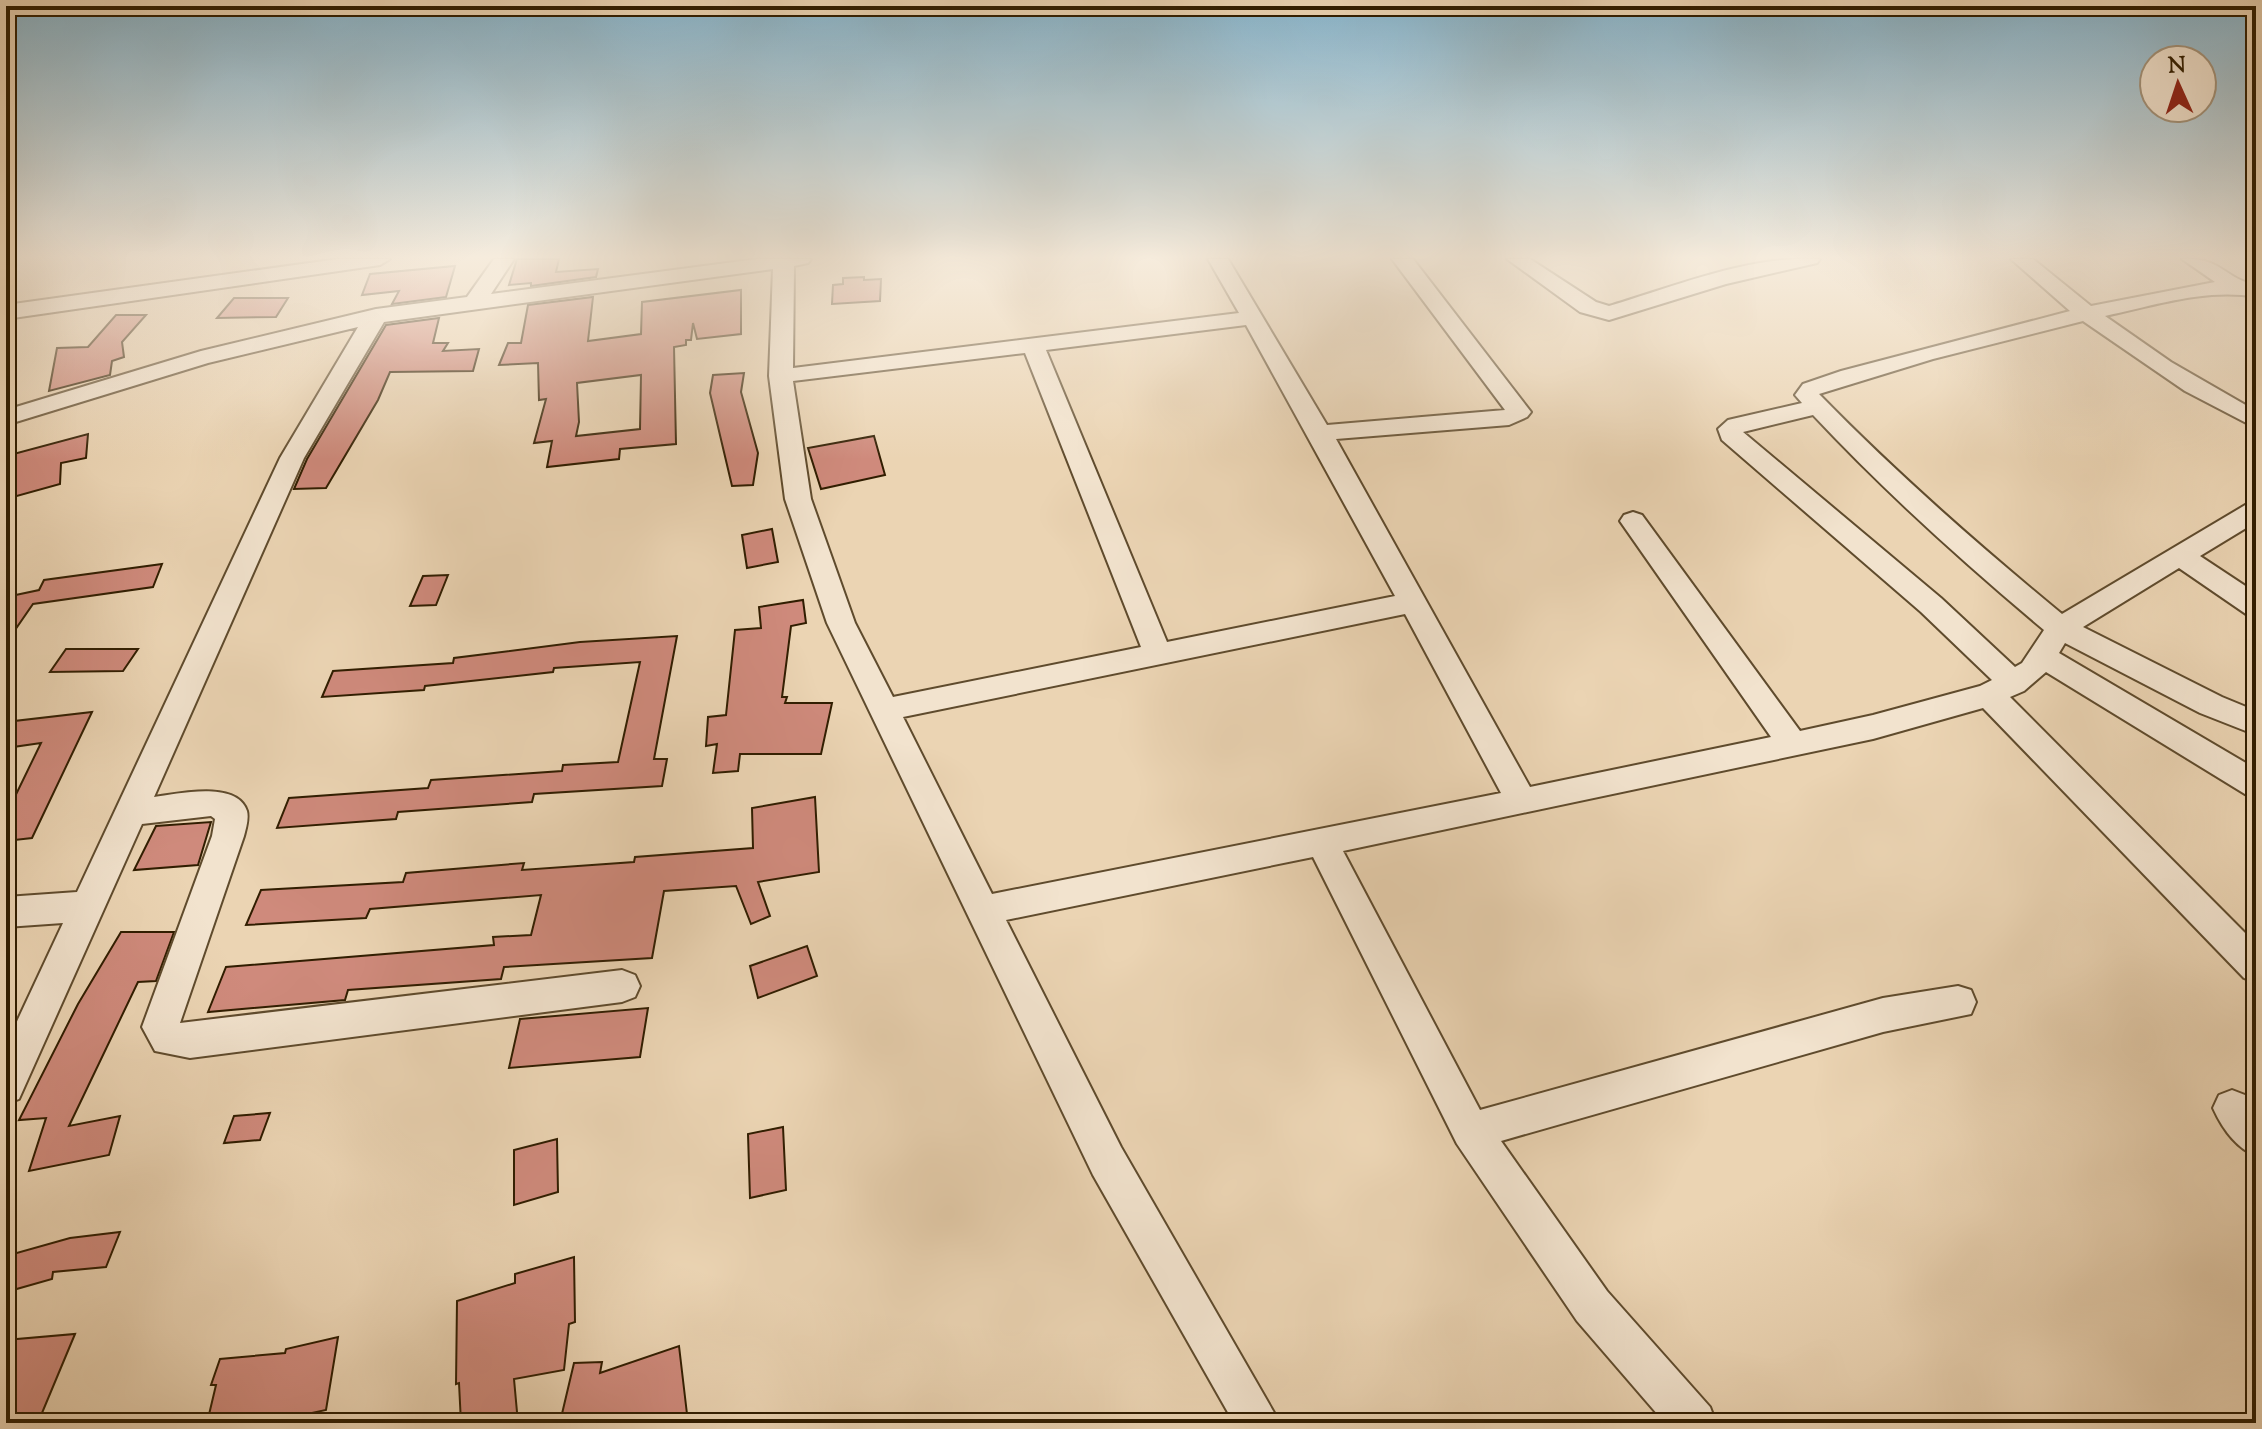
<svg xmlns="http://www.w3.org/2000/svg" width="2262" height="1429" viewBox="0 0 2262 1429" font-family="'Sorts Mill Goudy',serif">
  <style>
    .building { fill: #cf8a7c; stroke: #301d00; stroke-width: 2; fill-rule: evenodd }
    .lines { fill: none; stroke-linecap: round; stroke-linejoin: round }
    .minor-casing { stroke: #5f4b2d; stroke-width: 4 }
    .minor { fill: #f2e3ce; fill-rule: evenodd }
  </style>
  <rect width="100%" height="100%" fill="#ebd4b3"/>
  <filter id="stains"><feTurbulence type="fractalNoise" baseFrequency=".0025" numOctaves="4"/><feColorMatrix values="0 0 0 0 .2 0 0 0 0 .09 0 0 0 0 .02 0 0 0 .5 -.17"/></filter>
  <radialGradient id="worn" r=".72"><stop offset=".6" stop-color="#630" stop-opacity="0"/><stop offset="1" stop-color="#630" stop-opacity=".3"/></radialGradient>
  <g class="building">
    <polygon points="517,259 559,259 556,272 598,269 596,277 531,286 531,283 509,285"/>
    <polygon points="455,266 446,297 392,304 399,291 362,295 370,274"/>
    <polygon points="864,277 864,280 881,279 880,301 832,304 833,285 843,284 843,278"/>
    <path d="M741,290v44l-44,5 -4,-16 -2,17h-5v5l-12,2 2,97 -56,5 -1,10 -72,8 5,-26 -18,2 12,-44 -7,1 -1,-37 -39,2 9,-22h13l7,-38 65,-8 -5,44 53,-7 1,-32zM641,375l-1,54 -64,7 3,-14 -2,-39z"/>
    <polygon points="234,298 288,298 276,317 217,318"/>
    <polygon points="116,315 146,315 122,342 124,357 112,361 110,375 49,391 57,348 88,347"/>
    <polygon points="439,318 433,343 448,343 443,351 479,349 473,371 390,372 378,400 326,488 294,489 307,459 386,325"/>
    <polygon points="744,373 741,392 758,453 753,485 732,486 710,393 713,375"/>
    <polygon points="88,434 86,458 61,463 60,484 6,499 6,456"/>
    <polygon points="874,436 885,475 821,489 808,448"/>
    <polygon points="772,529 778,562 747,568 742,535"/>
    <polygon points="162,564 153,587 33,604 6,643 6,597 39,590 44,580"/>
    <polygon points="448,575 436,605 410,606 423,576"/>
    <polygon points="803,600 806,623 791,626 782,697 787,697 785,703 832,703 821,754 740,754 738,771 713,773 717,744 706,746 708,717 726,715 735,630 761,628 759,607"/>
    <polygon points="677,636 654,759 667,759 662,786 534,794 532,802 398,812 396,819 277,828 289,798 428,788 431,780 562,771 563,765 618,762 640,662 554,668 553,672 425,686 424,690 322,697 333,671 453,663 454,658 580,642"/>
    <polygon points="66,649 138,649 123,671 50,672"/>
    <polygon points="92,712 32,838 6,841 6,815 41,743 6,748 6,722"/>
    <polygon points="815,797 819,872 758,882 770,916 751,924 736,886 664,891 652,958 504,967 501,979 348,990 345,1000 208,1012 226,967 494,945 493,937 531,935 541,895 370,909 366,918 246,925 261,890 403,882 406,873 524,863 522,870 634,862 635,857 753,848 752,808"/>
    <polygon points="211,822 198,865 134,870 156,826"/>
    <polygon points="121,932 174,932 156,981 138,982 69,1126 120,1116 109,1155 29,1171 46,1118 19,1120 78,1004"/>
    <polygon points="807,946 817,976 758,998 750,966"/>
    <polygon points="648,1008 640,1057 509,1068 520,1019"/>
    <polygon points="270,1113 260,1140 224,1143 234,1116"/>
    <polygon points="783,1127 786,1190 750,1198 748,1134"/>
    <polygon points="557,1139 558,1192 514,1205 514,1150"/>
    <polygon points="120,1232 106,1267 53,1272 52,1279 6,1292 13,1254 70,1238"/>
    <polygon points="574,1257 575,1322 569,1324 564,1370 514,1379 518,1423 461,1423 459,1383 456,1384 457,1301 515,1283 515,1274"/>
    <polygon points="75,1334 42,1413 6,1416 6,1340"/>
    <polygon points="338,1337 326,1410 265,1423 207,1423 216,1385 211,1385 220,1359 285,1353 286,1349"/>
    <polygon points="679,1346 687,1414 663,1423 612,1423 611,1417 561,1418 574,1363 602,1362 600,1373"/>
  </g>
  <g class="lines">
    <defs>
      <g id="minor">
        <polygon points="338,259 390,259 380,265 6,319 6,305"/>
        <path d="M494,259h20l-23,35 266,-35h54l-3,4 -14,3 -1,102 446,-55 -31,-54h20l99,166 178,-15 -113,-151h21l118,153 -4,5 -18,8 -173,14 194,348 241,-50 -151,-216 4,-6 9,-3 9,3 158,216 73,-16 107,-29 12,-6 -71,-68 -199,-172 -4,-11 10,-9 74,-17 -7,-8 8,-11 38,-13 229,-60 -59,-52h22l58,47 124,-24 -33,-23c40,-2 42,20 74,26v12c-50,-9 -103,9 -151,19l66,46 85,49v17l-71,-37 -102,-70 -150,38 -114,35c77,79 158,150 243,220l185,-110 9,-3v21l-56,34 56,37v24l-10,-3 -67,-46 -96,59 139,70 34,14v24l-56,-22 -135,-70 -6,10 197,116v29l-11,-4 -199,-122 -22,19 -14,6 246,247v39l-12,-5 -261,-270 -110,31 -530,112 137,259 403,-112 75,-12 13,4 5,12 -5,12 -88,18 -382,109 106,150 103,116 6,16h-51l-88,-102 -120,-177 -144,-287 -307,63 115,227 159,276h-46l-141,-248 -266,-552 -42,-124 -16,-123 4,-107 -389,53 -80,136 -150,339c23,-3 83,-17 93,14 2,8 -1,17 -3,25l-64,187 442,-53 13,5 5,11 -5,11 -13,5 -432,56 -35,-7 -13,-24 70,-191 3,-17 -4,-3 -69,8 -123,275 -13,5v-59l57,-122 -57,4v-30l71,-5 203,-434 78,-131 -150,36 -202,62v-15l195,-59 175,-42 91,-12zM1246,325l149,271 -228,46 -121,-292zM1025,353l116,294 -248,50 -38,-74 -44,-124 -18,-118zM1813,415c72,77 150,147 231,215l-22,33 -7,4 -74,-69 -198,-166zM1405,614l96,179 -509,101 -89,-177z"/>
        <path d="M1507,259h23l66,43 13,4c67,-20 140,-51 211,-47l-3,4 -91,21 -117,36 -29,-8z"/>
        <path d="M2232,1090l13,5 11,13v48c-20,-8 -34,-28 -43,-48l6,-13z"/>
      </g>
    </defs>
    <use href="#minor" class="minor-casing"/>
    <use href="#minor" class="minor"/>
  </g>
  <linearGradient id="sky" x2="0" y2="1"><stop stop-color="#88b6ce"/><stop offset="0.56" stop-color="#f6ecdd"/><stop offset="1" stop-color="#f6ecdd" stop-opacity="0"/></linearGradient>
  <rect width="2262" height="459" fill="url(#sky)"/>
  <rect width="2262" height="1429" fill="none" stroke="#ebd4b3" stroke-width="32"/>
  <rect x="8" y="8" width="2246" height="1413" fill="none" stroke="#301d00" stroke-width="4"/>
  <rect x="16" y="16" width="2230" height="1397" fill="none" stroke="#301d00" stroke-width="2"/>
  <g transform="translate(2178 84) rotate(357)"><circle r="38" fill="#f2e3ce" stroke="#a4947c" stroke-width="2"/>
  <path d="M0-6L14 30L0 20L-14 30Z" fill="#8f2418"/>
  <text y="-12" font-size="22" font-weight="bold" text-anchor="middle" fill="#301d00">N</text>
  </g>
  <rect width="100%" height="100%" filter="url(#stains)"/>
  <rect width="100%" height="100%" fill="url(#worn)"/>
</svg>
